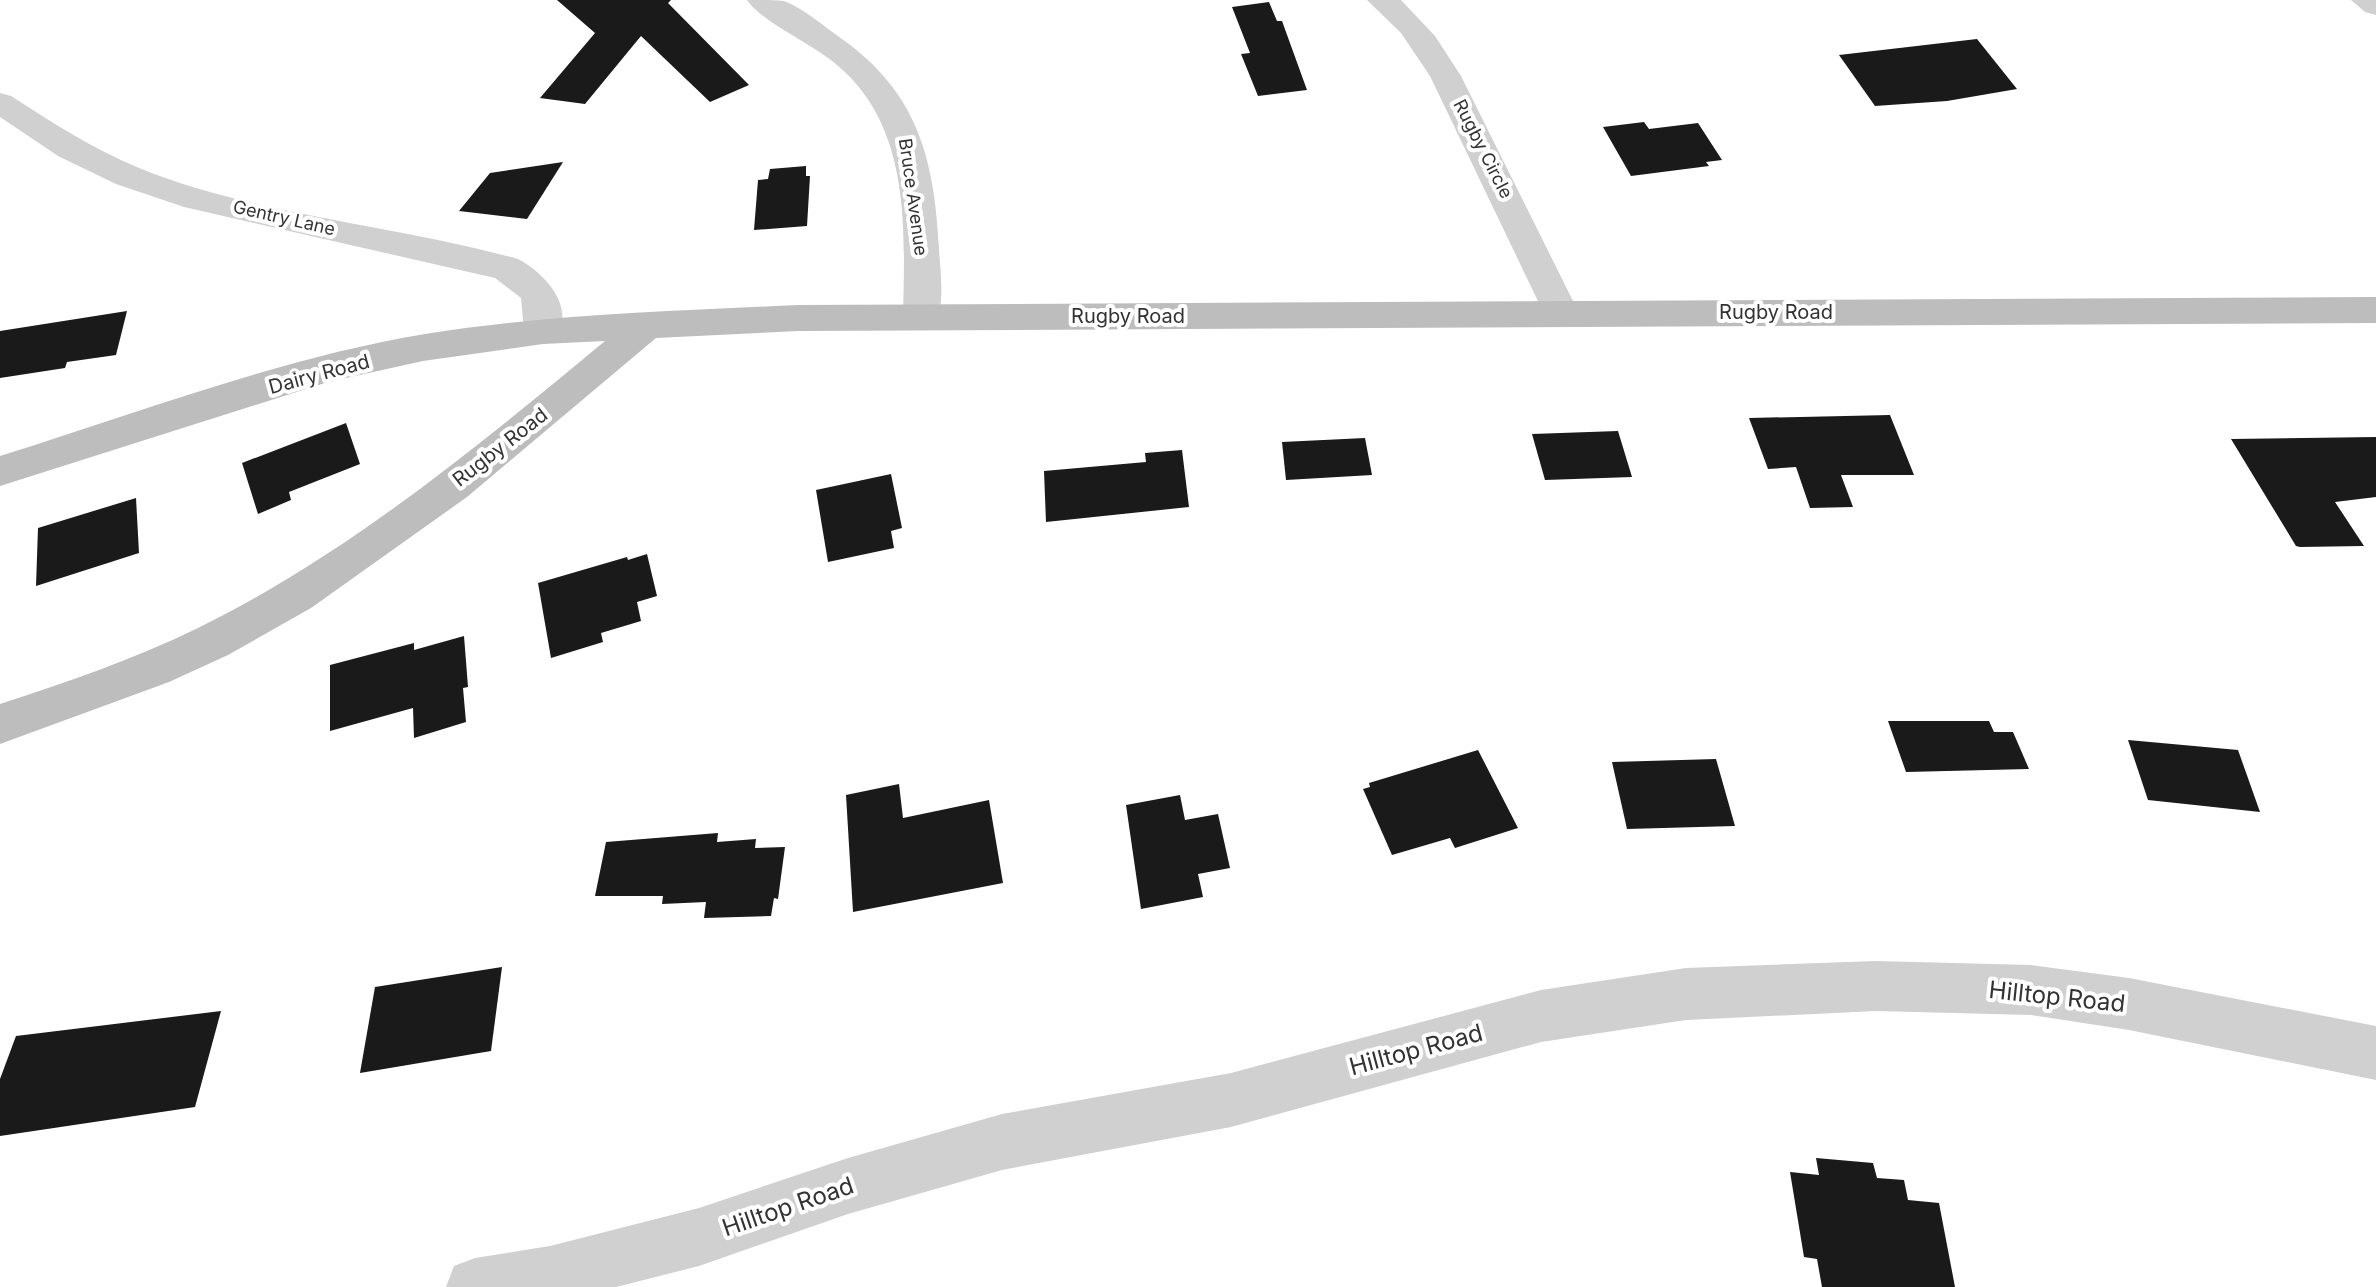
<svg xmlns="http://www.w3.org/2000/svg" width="2376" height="1287" viewBox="0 0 2376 1287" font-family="Inter,sans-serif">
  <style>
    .building { fill: #1a1a1a }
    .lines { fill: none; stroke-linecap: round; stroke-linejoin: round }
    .street { fill: #d0d0d0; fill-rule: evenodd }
    .secondary { fill: #bdbdbd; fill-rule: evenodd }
    .labels { text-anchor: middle; stroke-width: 8; stroke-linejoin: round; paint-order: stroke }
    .far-street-label { font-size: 18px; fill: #333; stroke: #fff }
    .street-label { font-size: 20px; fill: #333; stroke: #fff }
    .near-street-label { font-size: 24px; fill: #333; stroke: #fff }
  </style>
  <rect width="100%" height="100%" fill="#fff"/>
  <g class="building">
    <polygon points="557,0 671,0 668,3 749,85 710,102 641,36 585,104 540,98 595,33"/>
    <polygon points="1269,2 1277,21 1282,21 1307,90 1258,96 1241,54 1250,53 1232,7"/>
    <polygon points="1977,39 2017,89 1947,101 1875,106 1839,55"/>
    <polygon points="1644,122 1649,129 1698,123 1722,160 1706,162 1709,166 1631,176 1603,127"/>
    <polygon points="563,162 527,219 459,211 490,173"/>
    <polygon points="806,166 806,176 810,176 807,226 754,230 758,180 768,179 770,169"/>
    <polygon points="127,311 116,355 67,362 65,368 0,378 0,331"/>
    <polygon points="1890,415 1914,475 1841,475 1853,507 1810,508 1796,467 1768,469 1749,418"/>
    <polygon points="346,423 360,464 289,492 291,500 258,514 242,463"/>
    <polygon points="1618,431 1632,477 1545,480 1532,434"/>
    <polygon points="2376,437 2376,497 2335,502 2364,546 2300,547 2296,546 2231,439"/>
    <polygon points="1365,438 1372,475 1286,480 1282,442"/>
    <polygon points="1182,450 1189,507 1046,522 1044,471 1146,462 1145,453"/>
    <polygon points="891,474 902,528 891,531 894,548 828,562 816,490"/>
    <polygon points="136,498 139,553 36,586 38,528"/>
    <polygon points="647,554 657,596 637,602 641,621 601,633 603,642 551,658 538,583 627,557 628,560"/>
    <polygon points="464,636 468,687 463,688 466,722 414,738 413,708 330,731 330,665 414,643 414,650"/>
    <polygon points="1888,721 1989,721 1994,732 2013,732 2029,769 1906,772"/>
    <polygon points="2128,740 2238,750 2260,812 2148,800"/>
    <polygon points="1478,750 1518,828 1455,848 1450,838 1392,855 1363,789 1370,787 1369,783"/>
    <polygon points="1716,759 1735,826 1627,829 1612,762"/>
    <polygon points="899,784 903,818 989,800 1003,883 853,912 846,795"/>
    <polygon points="1180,795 1185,820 1218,814 1230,868 1198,874 1203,897 1141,909 1126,805"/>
    <polygon points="718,833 717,842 756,839 755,848 785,847 778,899 774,898 771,916 704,918 706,902 662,904 663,896 595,896 606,842"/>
    <polygon points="502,967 491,1051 360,1073 375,987"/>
    <polygon points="221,1011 195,1107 0,1136 0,1079 16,1036"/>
    <polygon points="1816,1158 1873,1163 1877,1178 1904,1180 1908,1200 1939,1203 1955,1287 1822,1287 1817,1259 1804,1257 1790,1172 1819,1175"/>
  </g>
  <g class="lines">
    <g class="street">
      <path d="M747,0c11,0 27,0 37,1 17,6 36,22 51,33 81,55 99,120 104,214 1,23 7,58 -5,78l-13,4 -13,-4 -5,-9c2,-91 8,-195 -71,-256 -22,-18 -70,-39 -85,-61z"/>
      <polygon points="1367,0 1401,0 1435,36 1461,76 1579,313 1574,322 1561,326 1548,322 1430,76 1401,33"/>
      <polygon points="2351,0 2376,0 2376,15 2365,12"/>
      <path d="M0,93l11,3c42,27 82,53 128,72 115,47 257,57 379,91 28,15 58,48 38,81l-13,4 -13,-4 -6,-9 -3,-33 -26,-20 -311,-71 -68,-23 -58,-28 -58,-39z"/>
      <polygon points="1876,961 2031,965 2129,978 2376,1026 2376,1080 2129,1030 2031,1015 1876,1011 1686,1020 1541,1042 1231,1127 1002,1170 848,1214 699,1266 616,1287 446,1287 454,1266 475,1258 550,1246 699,1208 848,1158 1002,1114 1231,1073 1541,990 1686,968"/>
    </g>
    <path class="secondary" d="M2376,297v26l-1577,8 -143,7 -189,159 -156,111 -83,47 -59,27 -169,62v-40c67,-22 135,-45 198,-76 150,-74 279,-181 407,-287l-62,3 -120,17 -95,21 -328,104v-30c140,-44 281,-98 425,-122 124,-20 249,-23 374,-29z"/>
  </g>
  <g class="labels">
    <g class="far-street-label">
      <text transform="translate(1483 149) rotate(63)" y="6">Rugby Circle</text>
      <text transform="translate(913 197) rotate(82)" y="6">Bruce Avenue</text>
      <text transform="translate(284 218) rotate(13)" y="6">Gentry Lane</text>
    </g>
    <g class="street-label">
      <text x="1776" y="319">Rugby Road</text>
      <text x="1128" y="323">Rugby Road</text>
      <text transform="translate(319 374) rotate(-15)" y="7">Dairy Road</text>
      <text transform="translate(500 447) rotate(-38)" y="7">Rugby Road</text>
    </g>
    <g class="near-street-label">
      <text transform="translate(2057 997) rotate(6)" y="8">Hilltop Road</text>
      <text transform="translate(1416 1050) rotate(-15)" y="8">Hilltop Road</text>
      <text transform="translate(788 1207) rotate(-19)" y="8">Hilltop Road</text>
    </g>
  </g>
</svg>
